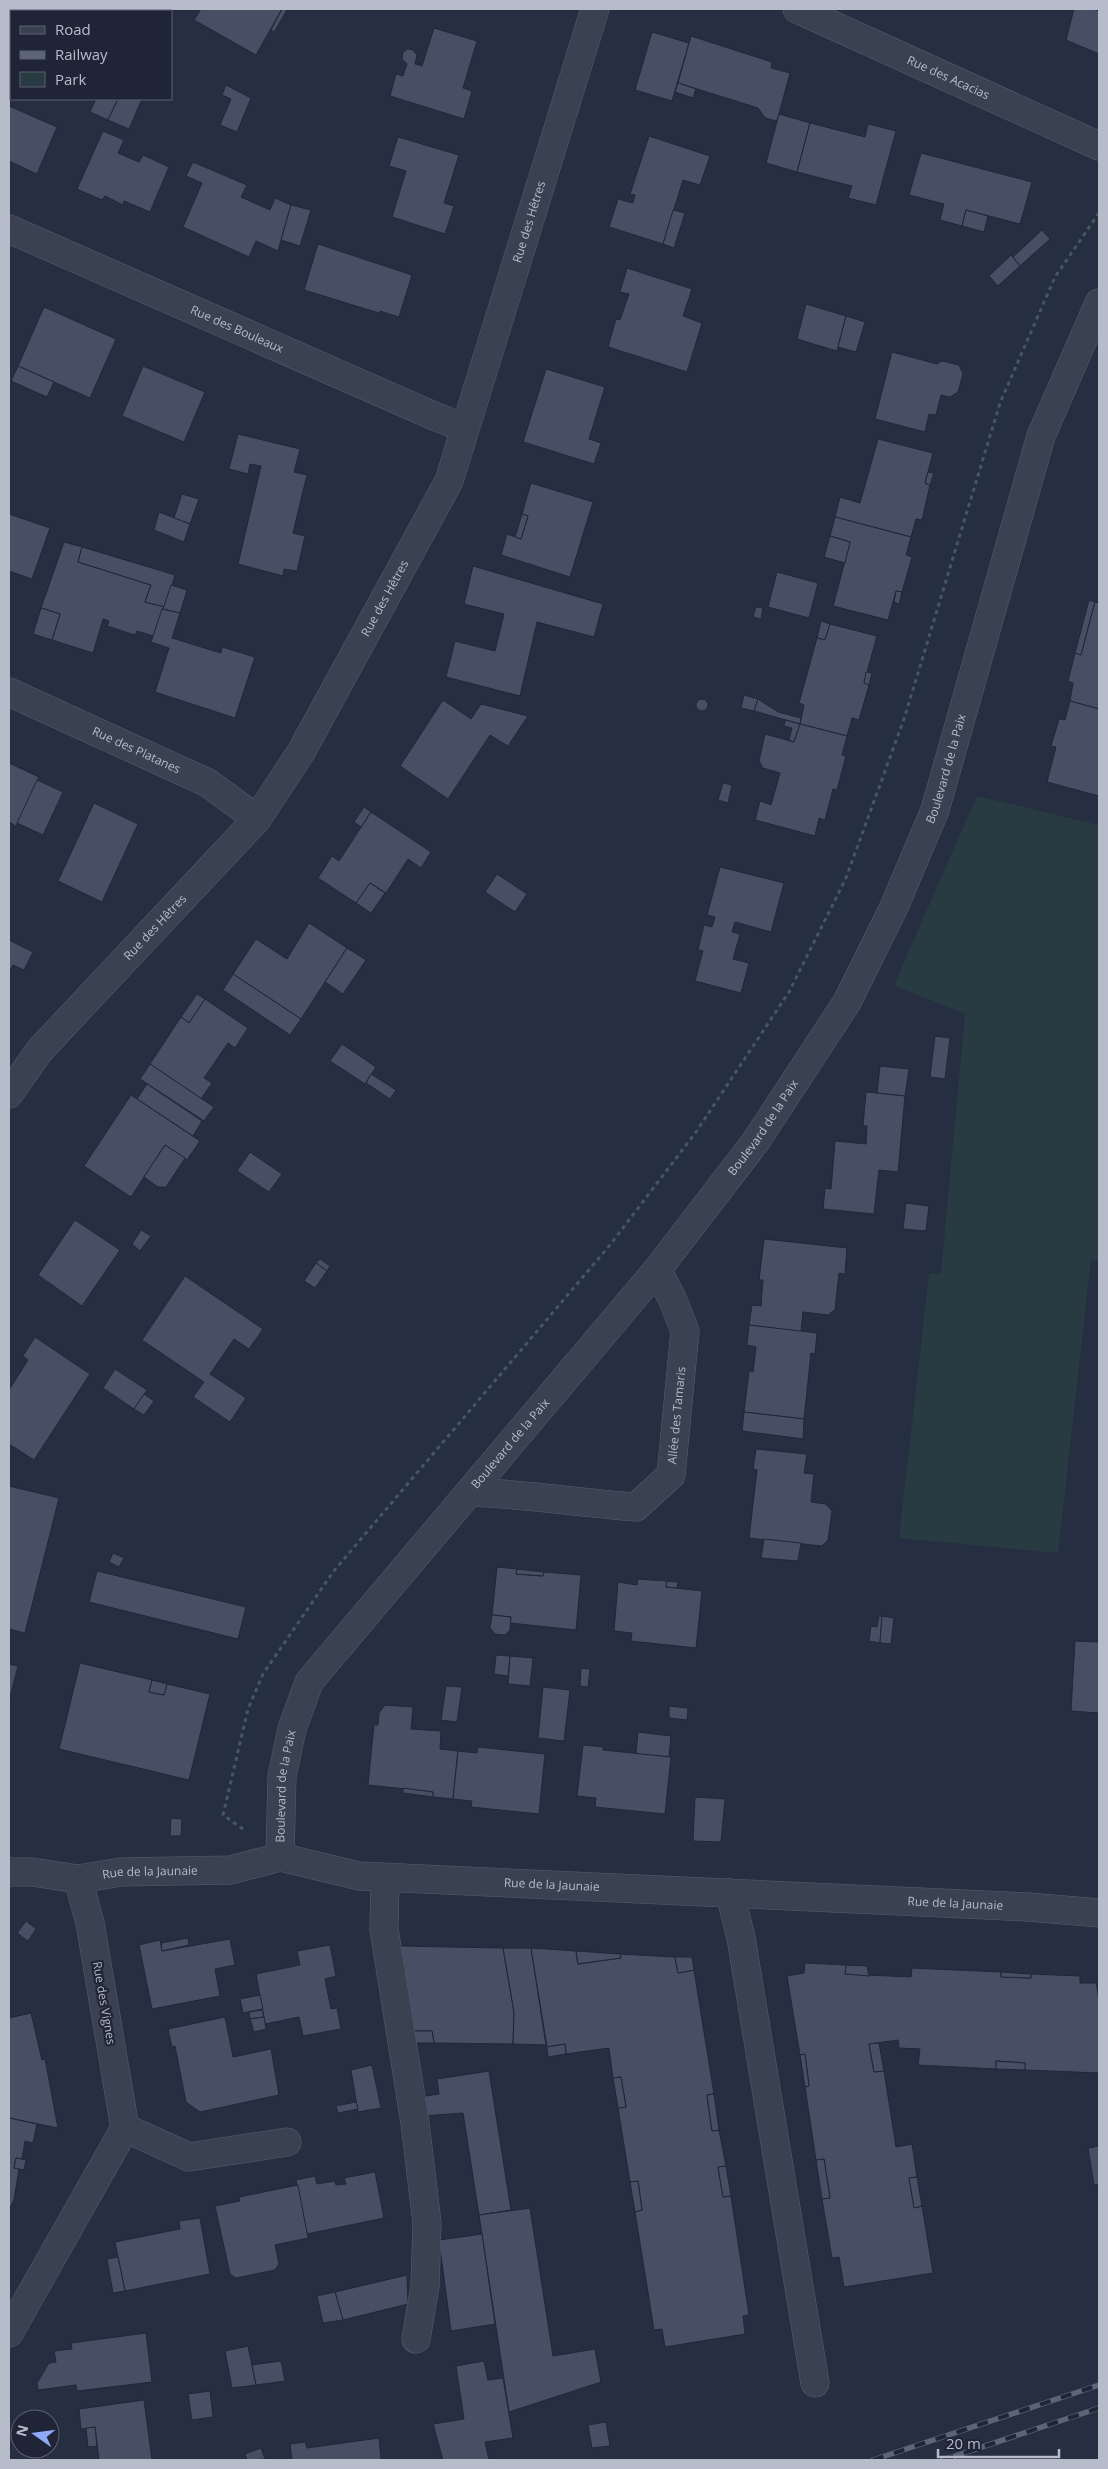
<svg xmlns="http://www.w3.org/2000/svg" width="1108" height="2469" viewBox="0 0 1108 2469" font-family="'Open Sans',sans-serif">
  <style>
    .green { fill: #283b42 }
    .building { fill: #474f65; stroke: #212738 }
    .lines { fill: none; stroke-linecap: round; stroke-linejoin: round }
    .minor-casing { stroke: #585e6e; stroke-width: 29 }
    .path { stroke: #46585e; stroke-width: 3; stroke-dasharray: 4 4; stroke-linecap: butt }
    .minor { stroke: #3a4151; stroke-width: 28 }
    .rail-casing { stroke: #5c6477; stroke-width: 5.5 }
    .rail { stroke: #1f2536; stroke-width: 4; stroke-dasharray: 11; stroke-linecap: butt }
    .labels { text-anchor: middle; stroke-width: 4.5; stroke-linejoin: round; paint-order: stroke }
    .street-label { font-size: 12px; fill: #b7bccb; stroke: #1f2536 }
  </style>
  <rect width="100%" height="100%" fill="#262e41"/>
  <polygon class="green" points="977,796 1099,825 1099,1261 1091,1260 1058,1553 899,1538 929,1274 941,1273 965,1014 894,985"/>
  <g class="building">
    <polygon points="201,9 282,9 256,55 194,20"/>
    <polygon points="282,9 287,10 274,32 271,30"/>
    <polygon points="1074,9 1093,9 1099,11 1099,54 1066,40"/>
    <polygon points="434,28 477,41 463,88 472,91 464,119 390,96 396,74 403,76 407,64 402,59 403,52 408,49 413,50 417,55 415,64 422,66"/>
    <polygon points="652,32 689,43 672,101 635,90"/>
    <polygon points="691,36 772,62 771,68 790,73 777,121 765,118 758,108 678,83"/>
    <polygon points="678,83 696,89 693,98 675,92"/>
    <polygon points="226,85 251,98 237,132 220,125 231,99 222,95"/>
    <polygon points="96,99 118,99 108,120 90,112"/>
    <polygon points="118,99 142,99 129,129 108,120"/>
    <polygon points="9,106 57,127 37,174 9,161"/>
    <polygon points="779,114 810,123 797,172 766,163"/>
    <polygon points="810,123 865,137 868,124 896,131 876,205 848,198 852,186 797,172"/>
    <polygon points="103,131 124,140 118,153 139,162 143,155 169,167 150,212 124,201 123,205 105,196 102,200 77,189"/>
    <polygon points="649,136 710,156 700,185 683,180 663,244 609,227 618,199 633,203 635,195 630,194"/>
    <polygon points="398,137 459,155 444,203 454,206 445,234 392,217 406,171 389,166"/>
    <polygon points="921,153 1032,182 1020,224 966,210 962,226 940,220 944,204 909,195"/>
    <polygon points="193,162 247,185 241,197 270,210 275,198 291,205 278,251 256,241 249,257 183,227 202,183 186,176"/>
    <polygon points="291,205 311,210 300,246 281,240"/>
    <polygon points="673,210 685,213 674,248 663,244"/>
    <polygon points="966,210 988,216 984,232 962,226"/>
    <polygon points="1042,230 1050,239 1020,266 1013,257"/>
    <polygon points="318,244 412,275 399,317 380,311 379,313 304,290"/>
    <polygon points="1011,255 1020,266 998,286 989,276"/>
    <polygon points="627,268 692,289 683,316 702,323 687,372 608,347 616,319 620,320 629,294 620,292"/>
    <polygon points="806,304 846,316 837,351 797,339"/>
    <polygon points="44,307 116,339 90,398 18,366"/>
    <polygon points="846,316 865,322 856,352 838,347"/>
    <polygon points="892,352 937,364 942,361 959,365 963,374 958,392 950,397 941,395 936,415 929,414 925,432 875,419"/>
    <polygon points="18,366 54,382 47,397 11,381"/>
    <polygon points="143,366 205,392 184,442 122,416"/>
    <polygon points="546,369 605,387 589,439 601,443 594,464 523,442"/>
    <polygon points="238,434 300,449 294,472 307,475 293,533 305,536 297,571 284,569 283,576 238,564 261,466 250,464 248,474 229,469"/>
    <polygon points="878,439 933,453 925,483 930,485 922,520 916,519 911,537 835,517 840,497 860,503"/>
    <polygon points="928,472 934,473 930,485 925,483"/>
    <polygon points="531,483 593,502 570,577 501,555 507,534 521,539 528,516 522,514"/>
    <polygon points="182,494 199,499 190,524 174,518"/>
    <polygon points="159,512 190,524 184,542 154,530"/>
    <polygon points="9,514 50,528 32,579 9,571"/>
    <polygon points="522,514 528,516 521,539 515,537"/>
    <polygon points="835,517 911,537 906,555 912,557 902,592 896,591 888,620 833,606 850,542 830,536"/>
    <polygon points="830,536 850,542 845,563 824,557"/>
    <polygon points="64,542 82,547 78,562 151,585 145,602 165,607 153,636 137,631 135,635 107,626 109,621 103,619 93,653 52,640 60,614 41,608"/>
    <polygon points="82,547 175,575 165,607 145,602 151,585 78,562"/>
    <polygon points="473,566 603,604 594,637 537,622 520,696 446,677 455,641 495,651 504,614 464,604"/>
    <polygon points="777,572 818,583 809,618 768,607"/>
    <polygon points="171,585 187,590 180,613 163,609"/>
    <polygon points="896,591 902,592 899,604 894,602"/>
    <polygon points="1089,600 1095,602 1081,655 1075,653"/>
    <polygon points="1095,602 1099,603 1099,709 1070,701 1073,683 1068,681 1075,653 1081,655"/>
    <polygon points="756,607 763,608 761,619 753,617"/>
    <polygon points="41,608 60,614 52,640 33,634"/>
    <polygon points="162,609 180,613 172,638 221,653 222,647 255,657 235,718 155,692 169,648 151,642"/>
    <polygon points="821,621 830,624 825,640 817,638"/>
    <polygon points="830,624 877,636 864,683 869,685 859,720 852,718 847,736 800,724 804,705 799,703 817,638 825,640"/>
    <polygon points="866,672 872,673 869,685 864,683"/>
    <polygon points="744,695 758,699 754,711 741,708"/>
    <circle cx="702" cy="705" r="6"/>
    <polygon points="758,699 778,712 801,718 800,724 754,711"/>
    <polygon points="443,700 471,719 481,704 528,716 508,746 490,735 448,799 400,766"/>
    <polygon points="1070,701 1099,709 1099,796 1047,782 1056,747 1051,746 1059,719 1065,720"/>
    <polygon points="785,720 800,724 794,742 789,740 792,728 784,726"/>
    <polygon points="800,724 847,736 842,755 846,756 837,790 833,789 825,820 819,818 815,836 755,820 760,801 771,805 780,773 763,768 759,761 765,734 794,742"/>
    <polygon points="9,763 39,777 16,826 9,822"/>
    <polygon points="37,780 63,792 43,835 17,823"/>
    <polygon points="723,783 732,785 728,803 718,800"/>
    <polygon points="94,803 138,824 102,902 58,881"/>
    <polygon points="364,807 371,812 361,827 354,822"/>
    <polygon points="371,812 431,852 421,868 408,859 386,893 370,883 356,903 318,878 332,856 339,861"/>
    <polygon points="720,867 784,883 771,932 735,922 732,932 740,934 733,959 749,963 741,993 695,981 703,951 698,950 704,925 712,927 715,917 707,915"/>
    <polygon points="497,874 527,894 515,912 485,892"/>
    <polygon points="370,883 385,893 371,913 356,903"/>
    <polygon points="309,923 347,948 301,1019 233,974 256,939 287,959"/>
    <polygon points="9,940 33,952 24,970 13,965 9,972"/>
    <polygon points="347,948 366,960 343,994 325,982"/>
    <polygon points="233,974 301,1019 290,1035 223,990"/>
    <polygon points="197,994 205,999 189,1023 181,1017"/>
    <polygon points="205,999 248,1028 235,1048 228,1043 204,1078 212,1083 201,1099 150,1064 181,1017 189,1023"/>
    <polygon points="935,1036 950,1038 945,1079 930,1077"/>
    <polygon points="342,1044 376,1067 365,1084 330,1061"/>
    <polygon points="150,1064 214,1107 204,1121 140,1079"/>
    <polygon points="880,1066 909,1069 905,1096 877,1093"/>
    <polygon points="371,1074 396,1090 390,1099 366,1083"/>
    <polygon points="147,1084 202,1121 193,1136 137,1099"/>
    <polygon points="866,1092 905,1096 898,1172 879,1170 874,1214 823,1209 825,1188 831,1189 835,1141 866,1144 867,1126 863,1126"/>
    <polygon points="131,1095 200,1141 187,1160 165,1145 131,1197 84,1166"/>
    <polygon points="165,1145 185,1158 166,1187 158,1187 144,1177"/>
    <polygon points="250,1152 282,1174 269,1192 237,1171"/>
    <polygon points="906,1203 929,1206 926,1231 903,1229"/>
    <polygon points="75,1220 120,1250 82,1306 38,1275"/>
    <polygon points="141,1230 151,1236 140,1251 132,1244"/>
    <polygon points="764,1239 847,1248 845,1274 839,1273 835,1310 828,1315 803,1312 801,1332 749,1325 752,1305 761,1306 763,1280 759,1280"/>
    <polygon points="320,1259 330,1266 327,1271 316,1263"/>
    <polygon points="316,1263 327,1271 315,1288 304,1281"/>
    <polygon points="185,1276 263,1329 249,1349 234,1339 210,1374 246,1398 230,1422 193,1397 204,1382 142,1340"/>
    <polygon points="749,1325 817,1333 815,1354 811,1353 804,1419 744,1412 749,1371 753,1372 756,1347 747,1345"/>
    <polygon points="35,1337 90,1374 34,1460 9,1444 9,1390 28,1360 23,1356"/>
    <polygon points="115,1369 147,1390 134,1409 103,1388"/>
    <polygon points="144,1394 154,1401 144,1415 134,1409"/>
    <polygon points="744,1412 804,1419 803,1439 742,1431"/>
    <polygon points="756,1449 807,1454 804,1473 814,1474 811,1502 826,1504 832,1511 828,1540 822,1546 749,1538 757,1470 753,1469"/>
    <polygon points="9,1486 59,1498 25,1633 9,1629"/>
    <polygon points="764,1539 801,1543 798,1561 761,1558"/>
    <polygon points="113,1553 124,1558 119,1567 109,1562"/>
    <polygon points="497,1567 517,1569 516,1574 543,1576 544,1572 581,1575 576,1630 510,1623 511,1617 492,1615"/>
    <polygon points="517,1569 544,1572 543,1576 516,1574"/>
    <polygon points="97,1571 246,1607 238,1639 89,1602"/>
    <polygon points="638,1579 667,1581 666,1587 702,1591 696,1648 631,1641 632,1633 614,1631 618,1582 637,1585"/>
    <polygon points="667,1581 678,1582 677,1588 666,1587"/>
    <polygon points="492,1615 511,1617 510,1630 505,1635 495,1634 490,1628"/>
    <polygon points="879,1616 882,1616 880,1643 869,1641 871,1626 877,1627"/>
    <polygon points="882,1616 894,1618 891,1644 880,1643"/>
    <polygon points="1075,1641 1099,1642 1099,1713 1071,1711"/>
    <polygon points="496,1655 510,1656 508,1676 494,1674"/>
    <polygon points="510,1656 533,1658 530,1686 508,1684"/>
    <polygon points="80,1663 152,1680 149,1692 164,1695 167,1684 210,1694 189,1780 59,1749"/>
    <polygon points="9,1664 18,1666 9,1701"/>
    <polygon points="581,1668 590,1669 588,1687 580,1686"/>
    <polygon points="152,1680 167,1684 164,1695 149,1692"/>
    <polygon points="446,1686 462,1687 457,1722 441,1720"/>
    <polygon points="543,1687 570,1690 564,1741 538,1738"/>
    <polygon points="385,1705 413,1707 411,1729 441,1731 440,1749 458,1751 453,1799 433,1797 433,1792 368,1785 374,1725 378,1725 379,1713"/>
    <polygon points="669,1706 688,1708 687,1720 669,1718"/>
    <polygon points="638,1732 671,1736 669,1757 636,1754"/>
    <polygon points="583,1745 603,1747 603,1750 671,1757 665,1814 595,1807 596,1798 577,1796"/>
    <polygon points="478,1747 545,1754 539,1814 471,1807 472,1801 453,1799 458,1751 477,1753"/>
    <polygon points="403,1788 433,1792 433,1797 403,1793"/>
    <polygon points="695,1797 725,1799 721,1842 693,1841"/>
    <polygon points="171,1818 182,1819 181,1836 170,1836"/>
    <polygon points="26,1921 36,1929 28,1941 17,1933"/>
    <polygon points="188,1938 189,1945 162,1951 161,1943"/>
    <polygon points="230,1939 235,1965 215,1969 220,1996 152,2009 139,1945 160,1940 162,1951"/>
    <polygon points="330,1945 336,1976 325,1979 331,2009 337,2008 341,2029 303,2036 299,2017 265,2024 256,1974 300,1965 297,1951"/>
    <polygon points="399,1946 503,1948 514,2012 513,2044 434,2043 432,2031 411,2031"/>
    <polygon points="503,1948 531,1948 546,2045 513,2044 514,2012"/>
    <polygon points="531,1948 576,1951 578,1964 621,1958 620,1954 675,1957 678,1973 694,1970 714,2094 707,2095 712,2131 719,2130 726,2166 718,2167 723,2197 731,2196 749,2315 743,2316 745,2334 665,2347 662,2329 654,2330 635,2212 642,2210 638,2181 630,2182 618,2108 626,2107 621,2077 613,2078 609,2048 566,2054 565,2044 547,2047"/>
    <polygon points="576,1951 620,1954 621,1958 578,1964"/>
    <polygon points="675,1957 692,1957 694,1970 678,1973"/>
    <polygon points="805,1963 846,1965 845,1974 911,1977 912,1968 1001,1972 1001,1977 1031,1978 1031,1974 1080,1976 1080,1983 1096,1983 1099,2000 1099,2073 1025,2070 1025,2063 996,2061 996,2069 918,2065 920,2049 899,2048 898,2040 869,2044 874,2072 884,2071 896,2147 912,2144 917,2177 909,2178 914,2208 922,2206 933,2273 844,2287 839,2257 832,2258 822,2199 830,2198 824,2159 816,2160 805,2087 809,2086 805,2054 800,2055 787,1976 804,1973"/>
    <polygon points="846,1965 867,1966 869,1976 845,1974"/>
    <polygon points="1001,1972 1031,1974 1031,1978 1001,1977"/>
    <polygon points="260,1995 263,2009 243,2013 240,1999"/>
    <polygon points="262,2010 264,2017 250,2019 249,2012"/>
    <polygon points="31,2013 42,2060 45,2059 58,2128 9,2118 9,2018"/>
    <polygon points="225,2017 233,2057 271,2049 279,2095 200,2112 186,2102 175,2046 172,2047 168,2029"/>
    <polygon points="264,2017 266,2029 254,2032 250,2019"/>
    <polygon points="411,2031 432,2031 434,2043 413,2043"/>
    <polygon points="879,2043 884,2071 874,2072 869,2044"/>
    <polygon points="565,2044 566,2054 548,2057 547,2047"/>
    <polygon points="805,2054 809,2086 805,2087 800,2055"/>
    <polygon points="996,2061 1025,2063 1025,2070 996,2069"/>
    <polygon points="372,2065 381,2108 358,2112 351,2070"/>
    <polygon points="489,2071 511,2210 479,2215 463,2113 423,2116 420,2097 439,2094 437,2079"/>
    <polygon points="621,2077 626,2107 618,2108 613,2078"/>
    <polygon points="714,2094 719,2130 712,2131 707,2095"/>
    <polygon points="356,2102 358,2109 338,2113 336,2106"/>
    <polygon points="9,2118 37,2124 33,2143 25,2141 22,2159 16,2158 14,2168 19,2169 14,2200 9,2209"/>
    <polygon points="1099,2146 1099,2184 1094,2185 1088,2148"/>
    <polygon points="16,2158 26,2160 24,2170 14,2168"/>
    <polygon points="824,2159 830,2198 822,2199 816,2160"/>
    <polygon points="726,2166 731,2196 723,2197 718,2167"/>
    <polygon points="375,2172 384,2218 307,2234 296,2180 315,2176 317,2184 335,2181 336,2185 346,2184 344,2178"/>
    <polygon points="917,2177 922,2206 914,2208 909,2178"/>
    <polygon points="638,2181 642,2210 635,2212 630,2182"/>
    <polygon points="298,2185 308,2238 275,2245 279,2264 275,2270 236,2278 230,2274 215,2206 240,2201 239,2197"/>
    <polygon points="530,2208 553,2356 595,2349 601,2382 509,2412 479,2215"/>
    <polygon points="200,2218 210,2274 125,2291 115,2242 180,2229 179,2221"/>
    <polygon points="482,2234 495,2324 451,2331 439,2240"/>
    <polygon points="118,2257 125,2291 113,2293 107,2259"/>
    <polygon points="407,2275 408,2304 343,2320 335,2292"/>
    <polygon points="335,2292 343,2320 323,2323 317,2296"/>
    <polygon points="146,2333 152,2382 77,2391 76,2385 38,2390 37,2383 49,2363 56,2362 54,2351 72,2349 71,2343"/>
    <polygon points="248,2346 256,2385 232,2388 225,2351"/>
    <polygon points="281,2361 285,2381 256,2385 252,2365"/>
    <polygon points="484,2361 488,2380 503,2378 513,2438 485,2442 489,2460 443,2460 433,2424 464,2419 456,2366"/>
    <polygon points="210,2391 213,2417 192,2420 188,2394"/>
    <polygon points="144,2400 152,2460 99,2460 95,2427 81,2429 79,2409"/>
    <polygon points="606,2422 610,2446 592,2448 588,2425"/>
    <polygon points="95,2427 97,2446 88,2447 86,2428"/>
    <polygon points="379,2438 381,2460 292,2460 290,2444 305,2442 307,2448"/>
    <polygon points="261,2448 265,2459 247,2460 245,2454"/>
  </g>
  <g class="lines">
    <defs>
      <g id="minor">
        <path id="s1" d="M797,9l302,137"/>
        <path id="s2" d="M9,229l425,187 31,12"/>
        <path id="s3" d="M9,692l199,91 49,36"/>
        <path id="s4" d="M9,1094l31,-44 217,-231 44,-67 148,-271 146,-472"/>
        <path id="s5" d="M470,1492c56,2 111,11 166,15l35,-32 14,-144 -13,-33 -15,-28"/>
        <path id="s6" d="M280,1857l2,-81 10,-47 17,-47 348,-412 99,-129 91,-139 47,-95 41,-97 106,-374 58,-133"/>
        <path id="s7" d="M9,1872h23l46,7 43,-7 110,-2 49,-13 79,19 670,31 70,6"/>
        <polyline points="385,1878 384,1929 415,2123 427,2223 425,2286 416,2339"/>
        <polyline points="730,1893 741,1938 815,2383"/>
        <polyline points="125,2128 189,2157 287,2142"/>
        <polyline points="9,2333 125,2128 90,1923 78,1879"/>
      </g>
    </defs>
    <use href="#minor" class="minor-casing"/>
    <polyline class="path" points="243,1829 223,1815 248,1709 263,1674 333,1572 610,1245 696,1132 789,992 846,878 904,719 1000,403 1055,277 1099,213"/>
    <use href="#minor" class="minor"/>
    <defs>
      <g id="rail">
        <polyline points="873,2460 1099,2385"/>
        <polyline points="943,2460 1099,2408"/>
      </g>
    </defs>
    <use href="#rail" class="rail-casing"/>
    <use href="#rail" class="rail"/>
  </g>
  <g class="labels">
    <g class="street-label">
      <text dy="4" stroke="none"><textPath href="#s1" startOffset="166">Rue des Acacias</textPath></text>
      <text dy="4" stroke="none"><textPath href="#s4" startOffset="1031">Rue des Hêtres</textPath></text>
      <text dy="4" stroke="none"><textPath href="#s2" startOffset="249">Rue des Bouleaux</textPath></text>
      <text dy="4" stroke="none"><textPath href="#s4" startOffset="626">Rue des Hêtres</textPath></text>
      <text dy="4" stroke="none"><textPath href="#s3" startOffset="140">Rue des Platanes</textPath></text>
      <text dy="4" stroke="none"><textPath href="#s6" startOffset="1301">Boulevard de la Paix</textPath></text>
      <text dy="4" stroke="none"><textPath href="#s4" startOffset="222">Rue des Hêtres</textPath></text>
      <text dy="4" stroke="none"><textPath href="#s6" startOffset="896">Boulevard de la Paix</textPath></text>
      <text dy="4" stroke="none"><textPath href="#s5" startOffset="274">Allée des Tamaris</textPath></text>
      <text dy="4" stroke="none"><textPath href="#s6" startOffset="491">Boulevard de la Paix</textPath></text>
      <text dy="4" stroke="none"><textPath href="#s6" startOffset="71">Boulevard de la Paix</textPath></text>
      <text dy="4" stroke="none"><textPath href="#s7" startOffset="142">Rue de la Jaunaie</textPath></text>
      <text dy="4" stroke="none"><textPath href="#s7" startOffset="548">Rue de la Jaunaie</textPath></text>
      <text dy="4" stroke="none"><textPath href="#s7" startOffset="952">Rue de la Jaunaie</textPath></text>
      <text transform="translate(104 2003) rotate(80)" y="4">Rue des Vignes</text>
    </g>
  </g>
  <rect width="1108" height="2469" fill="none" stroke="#b7bccb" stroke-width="20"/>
  <rect x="10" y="10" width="162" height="90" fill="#1f2536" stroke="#5c6172"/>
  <rect x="20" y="26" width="25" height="8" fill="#3a4151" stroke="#5c6172"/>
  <text x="55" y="35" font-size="15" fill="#b7bccb">Road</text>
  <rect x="20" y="51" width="25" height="8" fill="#5c6477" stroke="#5c6172"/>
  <text x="55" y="60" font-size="15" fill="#b7bccb">Railway</text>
  <rect x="20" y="72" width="25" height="15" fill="#283b42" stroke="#5c6172"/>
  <text x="55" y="85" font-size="15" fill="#b7bccb">Park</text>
  <g transform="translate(35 2434) rotate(284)"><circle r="24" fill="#1f2536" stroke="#5c6172"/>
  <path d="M0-4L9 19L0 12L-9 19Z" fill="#8faaf7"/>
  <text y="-8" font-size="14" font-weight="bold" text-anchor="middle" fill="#b7bccb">N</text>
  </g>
  <path d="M938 2449v8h121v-8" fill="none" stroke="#b7bccb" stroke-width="2.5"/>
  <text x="946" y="2449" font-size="15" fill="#b7bccb" stroke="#1f2536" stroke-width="4" paint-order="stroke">20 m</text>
</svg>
